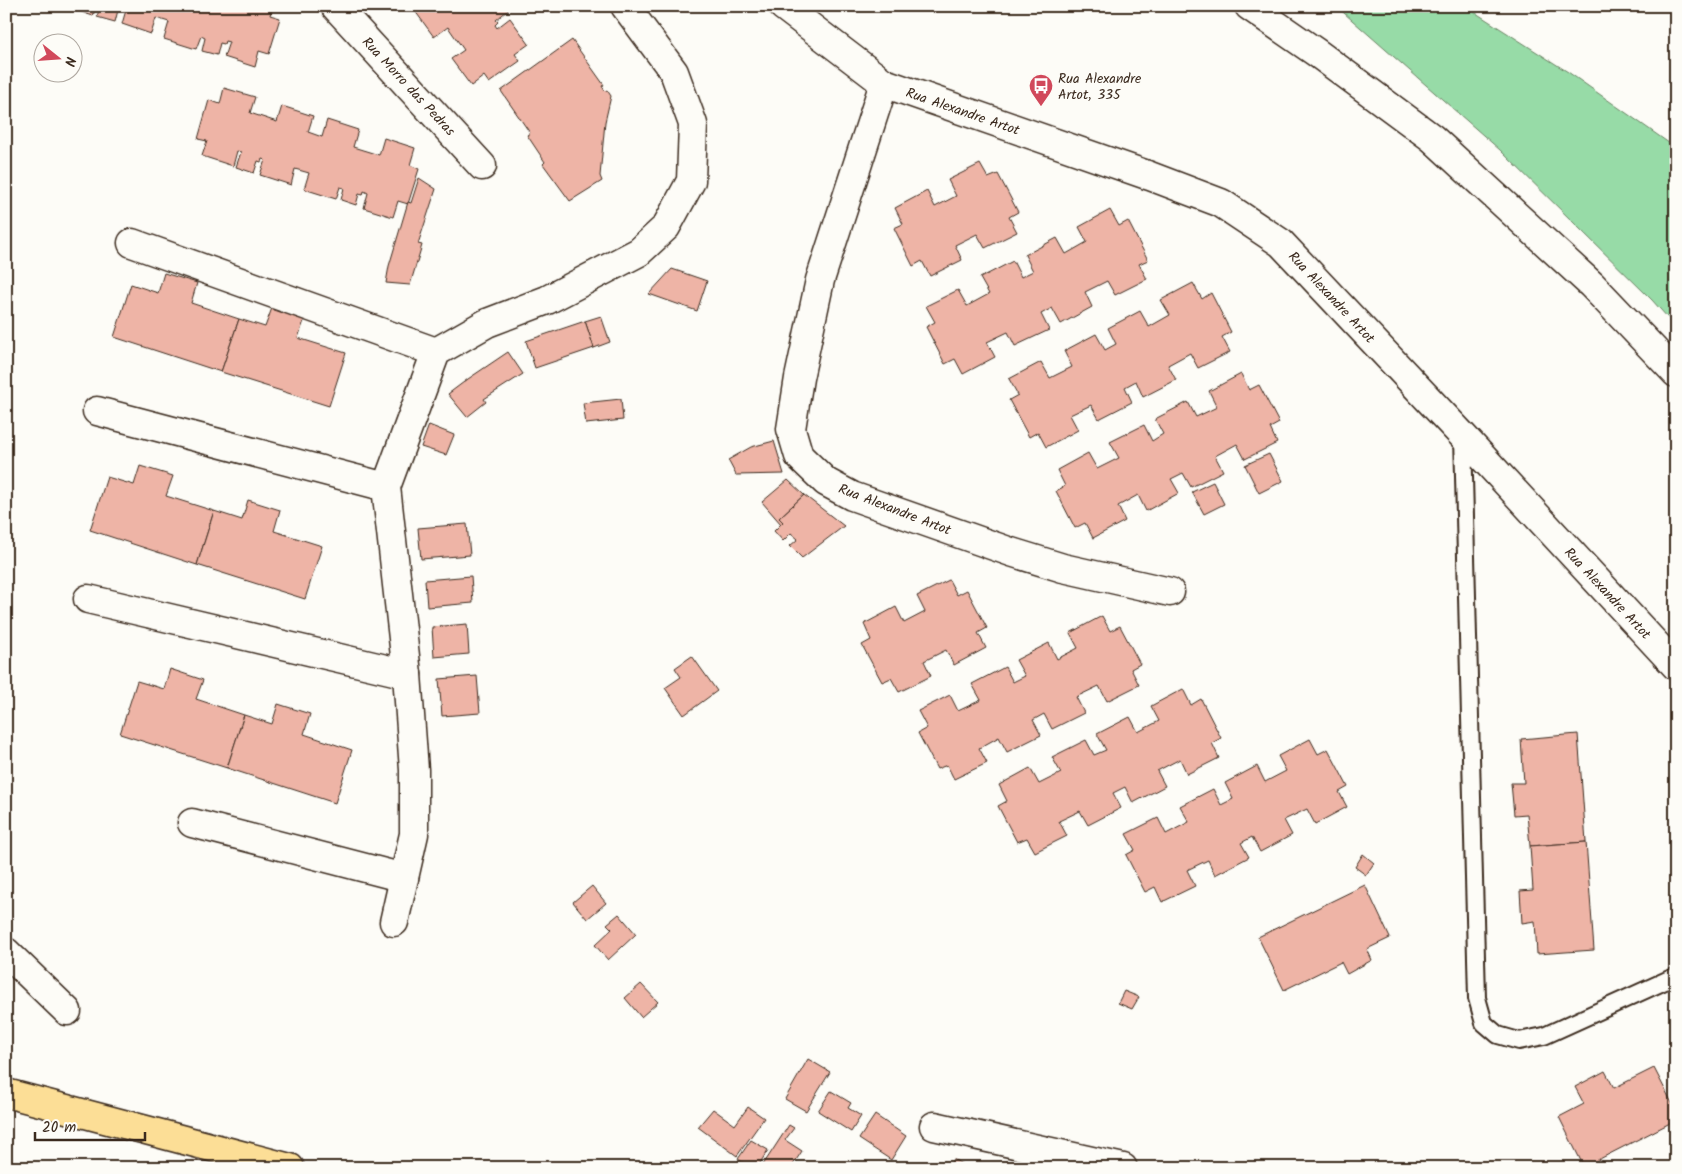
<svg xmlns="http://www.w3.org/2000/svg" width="1682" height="1174" viewBox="0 0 1682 1174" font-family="Kalam,sans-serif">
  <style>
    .green { fill: #97dba7; stroke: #698262 }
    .building { fill: #eeb4a6; stroke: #3b2a1e }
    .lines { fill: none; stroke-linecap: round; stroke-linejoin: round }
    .service-casing { stroke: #3b2a1e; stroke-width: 20 }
    .minor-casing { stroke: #3b2a1e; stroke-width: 31 }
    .trunk-casing { stroke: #3b2a1e; stroke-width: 31 }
    .service { stroke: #fdfcf7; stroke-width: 16 }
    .minor { stroke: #fdfcf7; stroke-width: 28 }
    .trunk { stroke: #fcde96; stroke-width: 28 }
    .labels { text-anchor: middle; stroke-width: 5; stroke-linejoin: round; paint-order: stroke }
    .poi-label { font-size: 14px; fill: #3b2a1e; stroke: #fdfcf7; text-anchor: start }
    .street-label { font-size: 14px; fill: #3b2a1e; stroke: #fdfcf7 }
  </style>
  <rect width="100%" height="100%" fill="#fdfcf7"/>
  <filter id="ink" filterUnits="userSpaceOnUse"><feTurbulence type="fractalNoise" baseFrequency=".02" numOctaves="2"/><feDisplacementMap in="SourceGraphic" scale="10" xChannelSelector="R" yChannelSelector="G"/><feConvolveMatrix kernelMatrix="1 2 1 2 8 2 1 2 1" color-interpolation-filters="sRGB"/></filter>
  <g filter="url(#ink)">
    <polygon class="green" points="1336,6 1465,6 1568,72 1676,148 1676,327 1652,300 1500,150"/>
    <g class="building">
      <polygon points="64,6 96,6 93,16"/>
      <polygon points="100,6 273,6 270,15 280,18 269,54 259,51 255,67 224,57 229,42 225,41 224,44 220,43 217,55 202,51 205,38 201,36 196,49 164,39 169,22 156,18 151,34 122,24 126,10 123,8 122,11 118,10 115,22 97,17"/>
      <polygon points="421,6 484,6 485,8 488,6 506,6 508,10 496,20 498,22 495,25 497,28 510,18 529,44 515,54 520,61 489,83 484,76 471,86 451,59 464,50 448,27 434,37 415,11"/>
      <polygon points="572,40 604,85 602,86 605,91 607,90 611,96 605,122 600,176 602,181 570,201 543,164 545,162 527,135 530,133 501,91"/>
      <polygon points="224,88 255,97 250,113 277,122 282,106 313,116 308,132 322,137 327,120 358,130 353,147 379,155 384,138 415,148 410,165 419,169 408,204 398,201 393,217 364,208 368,193 364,191 363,195 359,194 356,205 341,200 344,188 340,187 336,199 304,189 309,173 295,169 291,185 260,175 265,160 262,159 261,162 258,161 254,173 236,167 241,152 237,151 233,166 202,156 207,141 198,139 209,100 220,104"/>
      <polygon points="980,164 988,178 998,174 1018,212 1009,217 1017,232 985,248 977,234 955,245 962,260 930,276 922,261 913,266 894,228 903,224 895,208 927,191 935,207 956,196 948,180"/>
      <polygon points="419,178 436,189 418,244 422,245 410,285 386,283 389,266 408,202 411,203"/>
      <polygon points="1110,210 1119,226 1128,221 1148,260 1139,264 1147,279 1115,295 1107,281 1085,292 1092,307 1061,324 1052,308 1041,314 1049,330 1015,346 1008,332 987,342 995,357 963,374 955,359 945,364 926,327 935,322 926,306 958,290 967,306 989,294 980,278 1013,261 1021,277 1033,271 1025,255 1057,238 1066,254 1087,242 1079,227"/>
      <polygon points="672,269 707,281 697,311 649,294"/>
      <polygon points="164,273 197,283 191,303 239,319 221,372 114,337 131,284 158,293"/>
      <polygon points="1193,283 1202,299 1211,293 1231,332 1222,337 1230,352 1198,368 1190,353 1168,365 1176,380 1143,397 1136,381 1125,387 1132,402 1099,419 1091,405 1070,415 1078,430 1046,447 1038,432 1029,437 1009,400 1018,395 1009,379 1041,362 1050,378 1072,367 1064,351 1096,334 1105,350 1116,344 1108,328 1140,311 1149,327 1170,315 1161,300"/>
      <polygon points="272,308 305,318 298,338 346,353 329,406 221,372 239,319 265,327"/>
      <polygon points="601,316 610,342 594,348 585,321"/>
      <polygon points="585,321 594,348 535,368 526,341"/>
      <polygon points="508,352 523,374 484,399 486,402 467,417 448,394 468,379"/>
      <polygon points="1241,374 1249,390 1259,385 1279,423 1270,428 1277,443 1245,459 1237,444 1215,456 1223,471 1191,487 1183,473 1171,479 1179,493 1146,511 1138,495 1118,506 1125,521 1093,538 1085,523 1075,528 1056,491 1065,486 1057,470 1088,453 1097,469 1119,458 1110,442 1144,425 1152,441 1163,434 1155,419 1188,402 1196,417 1217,407 1209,391"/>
      <polygon points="621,399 623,420 586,424 583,403"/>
      <polygon points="429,425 454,435 446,455 421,447"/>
      <polygon points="774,441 784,474 736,475 728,460 751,447"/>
      <polygon points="1269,454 1283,481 1259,493 1245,465"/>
      <polygon points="140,466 173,476 166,496 214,511 197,565 90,530 107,477 134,485"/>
      <polygon points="788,480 804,495 779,518 783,522 781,524 762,502"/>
      <polygon points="1213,482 1224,504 1204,514 1192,492"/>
      <polygon points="804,495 844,526 802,558 790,546 798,539 791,533 783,541 774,531 783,522 779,518"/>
      <polygon points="248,500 280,510 274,531 322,546 305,599 197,565 214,511 242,520"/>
      <polygon points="467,524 470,555 421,559 418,528"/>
      <polygon points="471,576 473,603 427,607 425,580"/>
      <polygon points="949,580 957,595 967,590 987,628 978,633 986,648 954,665 946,650 924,661 931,676 899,692 891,678 882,682 862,645 871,640 864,624 896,607 904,623 925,612 917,596"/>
      <polygon points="1102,616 1110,631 1120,626 1140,664 1131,669 1139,685 1107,701 1099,686 1076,697 1084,713 1052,729 1044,714 1033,720 1041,735 1007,752 999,737 979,748 987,763 954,779 947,765 937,769 918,733 927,728 918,711 950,695 958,711 981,700 972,684 1005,667 1013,682 1025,676 1016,660 1049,643 1057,659 1078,648 1070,633"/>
      <polygon points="467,624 469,654 434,657 432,627"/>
      <polygon points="692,656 717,691 684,715 665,688 681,677 675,668"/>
      <polygon points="170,669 203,680 196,699 244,715 227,768 120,734 137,681 164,689"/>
      <polygon points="477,676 480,713 442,716 439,679"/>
      <polygon points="1183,689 1191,705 1201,699 1221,738 1212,743 1219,758 1187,774 1180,759 1157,771 1165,786 1133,803 1125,787 1113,793 1121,808 1088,825 1080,811 1059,821 1067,836 1035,852 1027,838 1017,842 998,806 1007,801 999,785 1030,768 1039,784 1061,773 1052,757 1086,740 1094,755 1106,750 1097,734 1130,717 1138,732 1159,721 1151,706"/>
      <polygon points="278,704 310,714 304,734 352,750 335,803 227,768 244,715 272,724"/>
      <polygon points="1578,734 1586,842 1530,846 1527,814 1514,815 1511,783 1524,783 1521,739"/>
      <polygon points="1310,739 1318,754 1328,749 1348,787 1339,792 1347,807 1315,824 1307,809 1284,820 1292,835 1260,852 1252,837 1241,843 1249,857 1215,875 1208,860 1187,870 1195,886 1162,902 1155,887 1145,892 1126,855 1135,850 1126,834 1158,818 1166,834 1189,822 1180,806 1213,789 1221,805 1233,799 1225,783 1257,766 1265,782 1286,771 1278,756"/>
      <polygon points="1586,842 1594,950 1537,954 1535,921 1522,923 1520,891 1533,890 1530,846"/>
      <polygon points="1363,854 1374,863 1366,875 1355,867"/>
      <polygon points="1365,885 1390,938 1367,949 1372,960 1347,974 1341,962 1284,990 1258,937"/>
      <polygon points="592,886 606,903 587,919 573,902"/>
      <polygon points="619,914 636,934 608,960 595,945 612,929 607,924"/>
      <polygon points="641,984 658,1002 641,1017 625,998"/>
      <polygon points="1124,991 1139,997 1132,1009 1118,1003"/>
      <polygon points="808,1059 830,1072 806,1111 785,1099"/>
      <polygon points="1654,1068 1676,1111 1676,1120 1584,1167 1559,1117 1584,1104 1575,1087 1605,1071 1614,1088"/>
      <polygon points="831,1091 851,1103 848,1108 861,1116 851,1132 818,1111"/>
      <polygon points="748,1107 764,1118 737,1156 698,1127 713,1109 735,1125"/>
      <polygon points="875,1115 906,1136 891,1160 859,1139"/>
      <polygon points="789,1125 794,1128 785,1140 802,1151 791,1168 761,1168"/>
      <polygon points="751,1140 768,1150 757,1168 751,1168 738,1159"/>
      <polygon points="953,1159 967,1167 967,1168 948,1168"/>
    </g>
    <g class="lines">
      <defs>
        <polyline id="service" points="1463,436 1477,998 1484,1023 1498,1035 1519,1041 1544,1036 1676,976"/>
        <g id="minor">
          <polyline points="335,6 482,166"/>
          <polyline points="783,6 884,83 1150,176 1221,203 1281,243 1463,436 1676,666"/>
          <polyline points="1249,6 1317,53 1432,138 1592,285 1676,373"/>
          <polyline points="884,83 820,280 799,378 791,429 799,456 826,482 852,496 1011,552 1063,568 1170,592"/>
          <polyline points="132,243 436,352"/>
          <polyline points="97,411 386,487"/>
          <polyline points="88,599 407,674"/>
          <polyline points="192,823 404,878"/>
          <polyline points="394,922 414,834 414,770 407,674 386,487 436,352 487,323 547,300 639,252 666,227 691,181 693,124 674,72 625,6"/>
          <polyline points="6,952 67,1011"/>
          <polyline points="934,1126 1123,1168"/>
        </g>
        <polyline id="trunk" points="6,1093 290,1168"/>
      </defs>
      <use href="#service" class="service-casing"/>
      <use href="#minor" class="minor-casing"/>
      <use href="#trunk" class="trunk-casing"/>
      <use href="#service" class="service"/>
      <use href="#minor" class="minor"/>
      <use href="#trunk" class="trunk"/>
    </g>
  </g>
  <defs>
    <symbol id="bus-pin" viewBox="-11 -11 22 30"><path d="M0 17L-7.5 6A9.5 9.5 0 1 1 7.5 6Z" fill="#d1495b" stroke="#fdfcf7"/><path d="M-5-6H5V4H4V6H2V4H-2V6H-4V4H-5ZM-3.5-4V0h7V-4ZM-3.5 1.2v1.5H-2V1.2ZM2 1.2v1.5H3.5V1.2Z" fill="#fff"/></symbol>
  </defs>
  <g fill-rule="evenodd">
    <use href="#bus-pin" x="1027" y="72" width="28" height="38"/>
  </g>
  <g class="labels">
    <g class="poi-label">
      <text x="1058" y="83">Rua Alexandre<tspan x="1058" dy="16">Artot, 335</tspan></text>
    </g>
    <g class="street-label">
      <text transform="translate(409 86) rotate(47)" y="5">Rua Morro das Pedras</text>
      <text transform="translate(963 111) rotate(19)" y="5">Rua Alexandre Artot</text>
      <text transform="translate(1332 297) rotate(47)" y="5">Rua Alexandre Artot</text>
      <text transform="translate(895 509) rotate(21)" y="5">Rua Alexandre Artot</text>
      <text transform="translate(1608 593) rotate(47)" y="5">Rua Alexandre Artot</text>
    </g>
  </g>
  <rect width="1682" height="1174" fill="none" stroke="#fdfcf7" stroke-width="25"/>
  <rect x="12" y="12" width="1657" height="1149" fill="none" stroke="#3b2a1e" stroke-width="2" filter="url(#ink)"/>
  <g transform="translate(58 58) rotate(107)"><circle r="24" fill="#fdfcf7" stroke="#afa8a0"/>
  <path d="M0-4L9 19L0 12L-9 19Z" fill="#d1495b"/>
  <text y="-8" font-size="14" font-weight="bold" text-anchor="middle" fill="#3b2a1e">N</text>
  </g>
  <path d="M35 1132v8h110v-8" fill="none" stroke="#3b2a1e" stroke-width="2.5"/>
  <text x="42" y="1132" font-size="15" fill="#3b2a1e" stroke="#fdfcf7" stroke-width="4" paint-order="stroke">20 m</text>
</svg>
